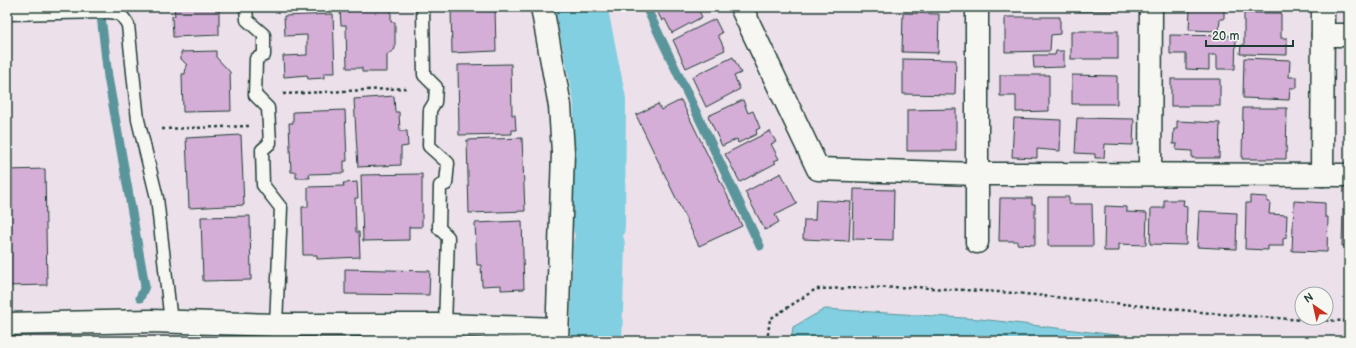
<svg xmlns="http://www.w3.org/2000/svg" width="1356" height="348" viewBox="0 0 1356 348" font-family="'Balsamiq Sans',sans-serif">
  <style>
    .water { fill: #81cfe0; stroke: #5a959b }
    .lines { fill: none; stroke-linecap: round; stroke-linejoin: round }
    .stream { stroke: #5a959b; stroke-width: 9 }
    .river { stroke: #81cfe0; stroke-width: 52 }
    .building { fill: #d4aed7; stroke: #1f3d34 }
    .lane-casing { stroke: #1f3d34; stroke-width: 15 }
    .street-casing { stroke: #1f3d34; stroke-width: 25 }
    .path { stroke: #1f3d34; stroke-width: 2.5; stroke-dasharray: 3 3; stroke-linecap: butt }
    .lane { stroke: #f6f6f2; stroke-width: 12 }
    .street { stroke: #f6f6f2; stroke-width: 22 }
  </style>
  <rect width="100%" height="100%" fill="#ece0ea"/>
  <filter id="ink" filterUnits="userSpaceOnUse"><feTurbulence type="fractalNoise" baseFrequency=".025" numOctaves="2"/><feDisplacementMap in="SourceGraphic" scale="8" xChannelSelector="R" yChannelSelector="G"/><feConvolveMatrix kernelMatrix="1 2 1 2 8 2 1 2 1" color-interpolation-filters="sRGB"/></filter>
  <g filter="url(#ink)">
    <polygon class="water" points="825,309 980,319 1150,339 1209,341 791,341 793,327"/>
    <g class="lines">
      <g class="stream">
        <polyline points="100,7 108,77 145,286 140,298"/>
        <polyline points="646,7 760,246"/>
      </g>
      <g class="river">
        <polyline points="581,7 600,101 599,226"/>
        <polyline points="596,341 599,246"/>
      </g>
    </g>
    <g class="building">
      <polygon points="174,7 219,7 219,35 173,37 172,16 175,16"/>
      <polygon points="342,7 388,7 391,11 391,22 395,22 395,49 387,55 387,72 362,72 362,68 347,68 346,25 341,25 340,10"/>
      <polygon points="451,7 495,7 496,51 452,53"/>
      <polygon points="655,7 697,7 702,17 672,33 665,19 662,21"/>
      <rect x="1071" y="7" width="45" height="4"/>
      <polygon points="1185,7 1224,7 1224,19 1220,19 1219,31 1189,30 1190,8"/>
      <polygon points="903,13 939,14 938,53 902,52"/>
      <polygon points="1244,13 1281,13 1281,38 1287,38 1287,55 1240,54 1241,45 1244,46"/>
      <polygon points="333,14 335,73 324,73 324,78 308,79 307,75 284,77 283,56 307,55 307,35 285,36 284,16"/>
      <polygon points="1005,17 1060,17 1060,34 1051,35 1050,51 1005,52"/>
      <polygon points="715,19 722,33 718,35 725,50 686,68 673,40"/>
      <rect x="1071" y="31" width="47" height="28"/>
      <polygon points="1170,35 1236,36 1235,69 1217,69 1217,55 1209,55 1209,70 1186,69 1186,54 1170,54"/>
      <polygon points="216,51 216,57 230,72 231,111 183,112 182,74 185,74 186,65 187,65 181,59 181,52"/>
      <polygon points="1056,51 1064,51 1064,67 1034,68 1033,55 1055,55"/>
      <polygon points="733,57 741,73 734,76 740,89 706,107 692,77"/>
      <polygon points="1244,58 1290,60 1289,77 1297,77 1297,88 1290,88 1289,100 1243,98"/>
      <polygon points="903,59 956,60 955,95 903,94"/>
      <polygon points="511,64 512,115 515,115 516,130 512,130 512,134 459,135 458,65"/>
      <polygon points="1000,75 1049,75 1049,111 1016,112 1016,96 1000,96"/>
      <polygon points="1072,75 1117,76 1117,104 1072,104"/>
      <rect x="1171" y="79" width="49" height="27"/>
      <rect x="1345" y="79" width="4" height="17"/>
      <polygon points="394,96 395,112 399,112 400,131 407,131 408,146 401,147 401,165 358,167 354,99"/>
      <polygon points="681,100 742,226 699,246 636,115 658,104 661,110"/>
      <polygon points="743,100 748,113 753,111 760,128 756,130 757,134 738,143 737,139 722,146 708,116"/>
      <polygon points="1243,108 1287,108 1286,159 1242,159"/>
      <polygon points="956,109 956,151 907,151 907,110"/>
      <polygon points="345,110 347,161 344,161 344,173 309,174 310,178 296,178 296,172 291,172 289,123 293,123 293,112"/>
      <polygon points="1014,118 1061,120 1060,151 1037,149 1037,158 1012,157"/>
      <polygon points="1077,118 1134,119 1133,145 1105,144 1104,158 1095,158 1095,154 1075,153"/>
      <polygon points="1177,121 1220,123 1219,158 1192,158 1192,151 1176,150 1177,144 1173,144 1174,129 1177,129"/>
      <polygon points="770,131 776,142 771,144 779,159 774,161 776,163 740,182 725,154"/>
      <polygon points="241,135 244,205 189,208 186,138"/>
      <polygon points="522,138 525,211 469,213 467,140"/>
      <polygon points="45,169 47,285 7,286 7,170"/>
      <polygon points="781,173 797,204 775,215 779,222 765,230 745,192"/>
      <polygon points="422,174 422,227 409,227 409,240 363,241 361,175"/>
      <polygon points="357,182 358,198 355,198 356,232 359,232 360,257 317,259 317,255 303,255 302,207 308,207 308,187 344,186 343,183"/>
      <polygon points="854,189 894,190 893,240 853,239"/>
      <polygon points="1250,196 1267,197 1267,202 1270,202 1269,214 1287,215 1286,238 1283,239 1283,246 1268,246 1268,250 1245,249 1246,203 1250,203"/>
      <polygon points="1048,197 1069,197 1069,204 1092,204 1093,246 1048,246"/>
      <polygon points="1000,198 1032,198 1032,204 1035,204 1035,245 1017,244 1017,241 999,241"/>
      <polygon points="816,200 851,202 849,241 803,239 804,220 815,220"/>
      <polygon points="1164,200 1184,200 1183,205 1187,206 1186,245 1150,244 1151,208 1164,208"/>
      <polygon points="1294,201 1325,203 1325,217 1328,217 1327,252 1292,251"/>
      <polygon points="1105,206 1127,207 1127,212 1147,213 1146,245 1119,244 1119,251 1104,251"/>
      <polygon points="1343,209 1349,209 1349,250 1345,249 1345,246 1342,246"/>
      <polygon points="1199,211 1237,213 1236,249 1197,247"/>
      <polygon points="250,216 251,280 203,281 201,217"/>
      <polygon points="522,221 524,289 501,290 501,285 482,286 481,265 477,265 475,223"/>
      <polygon points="345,269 430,271 429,295 345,294"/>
    </g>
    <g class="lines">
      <defs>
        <g id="lane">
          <polyline points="246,7 247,20 264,35 264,55 256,59 255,95 268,108 270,143 262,150 263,185 281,208 276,325"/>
          <polyline points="423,7 424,75 436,87 435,102 430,110 429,146 448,163 446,184 440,186 439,228 448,237 445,325"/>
          <path d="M7,14l101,-2c11,0 15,4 20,13l10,95 19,78 14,124"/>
        </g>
        <g id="street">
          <polyline points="542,7 560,106 563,152 557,341"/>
          <polyline points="741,7 818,169 978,174 1349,175"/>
          <polyline points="977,7 977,242"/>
          <polyline points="1323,35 1349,35"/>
          <polyline points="1150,174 1151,7"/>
          <polyline points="1322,175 1323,7"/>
          <polyline points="7,324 151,321 276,325 445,325 557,329"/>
        </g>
      </defs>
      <use href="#lane" class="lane-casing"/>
      <use href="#street" class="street-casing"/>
      <g class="path">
        <polyline points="283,94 408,88"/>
        <polyline points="162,129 249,126"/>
        <polyline points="767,341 770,319 816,289 913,287 1015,293 1221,314 1304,320 1349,321"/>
      </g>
      <use href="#lane" class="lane"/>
      <use href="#street" class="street"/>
    </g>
  </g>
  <rect width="1356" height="348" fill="none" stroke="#f6f6f2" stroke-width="24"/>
  <rect x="12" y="12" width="1332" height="324" fill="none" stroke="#1f3d34" stroke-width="1.5" filter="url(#ink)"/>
  <g transform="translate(1314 306) rotate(326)"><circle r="19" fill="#f6f6f2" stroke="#a0aca6"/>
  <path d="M0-3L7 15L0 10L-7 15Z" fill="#c8321e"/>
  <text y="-6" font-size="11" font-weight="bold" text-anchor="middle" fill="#1f3d34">N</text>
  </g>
  <path d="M1206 40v6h87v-6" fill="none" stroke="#1f3d34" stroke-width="2"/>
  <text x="1212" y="40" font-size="12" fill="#1f3d34" stroke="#f6f6f2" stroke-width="3" paint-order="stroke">20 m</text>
</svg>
